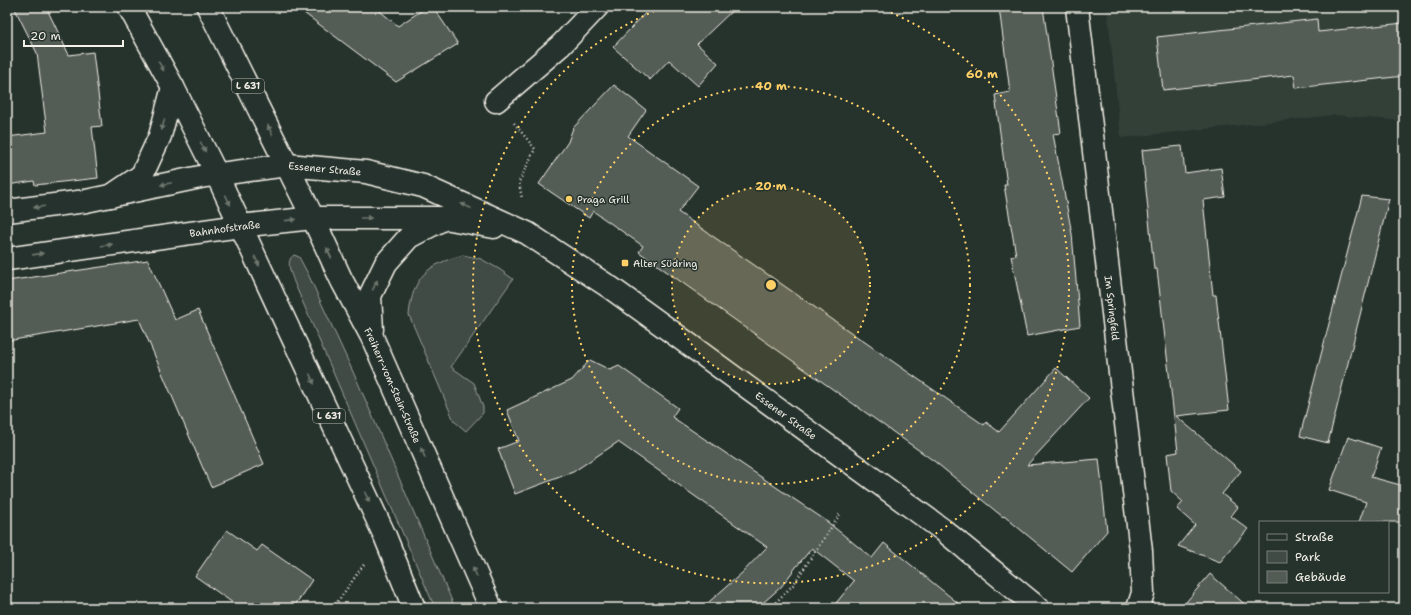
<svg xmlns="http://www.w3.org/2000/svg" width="1411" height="615" viewBox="0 0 1411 615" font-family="'Shantell Sans',sans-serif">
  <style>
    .built { fill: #333f39 }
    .green { fill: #414b45; stroke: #9a9e96 }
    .building { fill: #525c55; stroke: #f4f1e8 }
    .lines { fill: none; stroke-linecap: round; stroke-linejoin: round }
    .street-casing { stroke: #f4f1e8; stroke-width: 25 }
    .primary-casing { stroke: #f4f1e8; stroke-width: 25 }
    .path { stroke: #f4f1e8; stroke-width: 2.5; stroke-dasharray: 1 3; stroke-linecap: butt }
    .street { stroke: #26332d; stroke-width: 22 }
    .primary { stroke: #26332d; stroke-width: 22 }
    .oneway { fill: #6e766e }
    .ring { fill: none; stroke: #ffd166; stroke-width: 2; stroke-dasharray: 2 4 }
    .poi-dot { fill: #ffd166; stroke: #26332d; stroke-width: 1.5 }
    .labels { text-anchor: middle; stroke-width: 3; stroke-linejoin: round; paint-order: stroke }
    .shield { fill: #26332d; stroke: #b6b8b0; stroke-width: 1 }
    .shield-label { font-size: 9px; font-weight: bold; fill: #f4f1e8 }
    .street-label { font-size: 10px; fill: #f4f1e8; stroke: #26332d }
    .poi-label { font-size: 10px; fill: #f4f1e8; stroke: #26332d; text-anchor: start }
    .centre { fill: #ffd166; stroke: #26332d; stroke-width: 2 }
    .ring-label { font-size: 12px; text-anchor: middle; font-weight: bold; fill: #ffd166; stroke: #26332d; stroke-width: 3; stroke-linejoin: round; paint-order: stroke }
  </style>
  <rect width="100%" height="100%" fill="#26332d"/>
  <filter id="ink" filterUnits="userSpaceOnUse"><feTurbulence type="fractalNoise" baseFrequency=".025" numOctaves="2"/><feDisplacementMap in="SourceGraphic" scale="8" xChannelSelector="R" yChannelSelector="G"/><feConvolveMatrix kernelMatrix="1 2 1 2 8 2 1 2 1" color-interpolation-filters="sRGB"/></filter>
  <g filter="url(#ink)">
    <polygon class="built" points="1107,7 1404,7 1404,121 1334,115 1121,138"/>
    <g class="green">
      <path d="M294,255l5,2 9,17 51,111 96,223h-20l-141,-326c-3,-9 -9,-21 0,-27z"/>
      <path d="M463,255l18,4 18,10 14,10 -62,88 23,16 9,24v6l-17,18 -12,-10 -45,-106c4,-39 18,-50 54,-60z"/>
    </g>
    <g class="building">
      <polygon points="14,7 46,7 69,55 93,52 102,126 92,127 98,178 35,185 34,181 7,185 7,137 47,132 37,53"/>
      <polygon points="296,7 375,7 398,26 427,7 433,7 458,44 396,82"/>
      <polygon points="651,7 736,7 697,44 718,63 698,86 669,60 650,80 613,47"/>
      <polygon points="999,7 1043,7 1061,133 1053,134 1072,234 1080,326 1027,336 1011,256 1016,255 1004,185 1007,185 995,95 1010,92"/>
      <polygon points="1317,19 1318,32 1404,23 1404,76 1296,88 1294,75 1163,90 1157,37"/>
      <polygon points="614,85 646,110 628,136 698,186 678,212 984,425 986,422 999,432 1056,368 1089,398 1027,465 1099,459 1107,531 1072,572 1004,516 1003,517 934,461 639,252 643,246 593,211 589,218 539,184 568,142 573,128"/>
      <polygon points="1182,146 1185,173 1221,168 1225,197 1203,200 1213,295 1216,295 1229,410 1176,416 1241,471 1222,494 1238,507 1231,516 1248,529 1220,562 1178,546 1195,525 1177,509 1183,502 1171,491 1167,454 1178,452 1157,269 1154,269 1142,150"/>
      <polygon points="1362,196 1389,199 1328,443 1300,436"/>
      <polygon points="148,260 175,320 198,310 264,464 211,487 139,319 7,341 7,281"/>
      <polygon points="590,360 610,370 619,366 678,408 672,417 825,520 872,558 884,543 964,608 832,608 854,581 812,548 796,567 781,587 757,608 702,608 742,573 767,547 618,442 573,472 515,494 498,449 519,441 507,410 572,380"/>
      <polygon points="1348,437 1381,448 1371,477 1404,486 1404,522 1359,522 1366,502 1329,490"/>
      <polygon points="227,530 257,551 262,545 312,580 293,608 240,608 195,576"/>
      <polygon points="1210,574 1249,608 1181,608"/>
    </g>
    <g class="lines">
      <defs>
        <g id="street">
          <path id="s1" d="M1077,7l64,544 2,42 -5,15"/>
          <polyline points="496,101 561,45 597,7"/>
          <path id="s2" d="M7,211l79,-10 119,-25 82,-11 79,7 57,14 104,47 84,55 65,47 267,195 95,78"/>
          <path id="s3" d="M7,259l233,-33 73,-8h132l49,9"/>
        </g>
        <g id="primary">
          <polyline points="129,7 173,87 217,175 385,536 414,608"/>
          <path id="s4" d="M208,7l105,211 28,61 31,58 119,271"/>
          <polyline points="111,196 142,175 160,136 173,87"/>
          <polyline points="372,330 370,296 386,263 409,237 445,218"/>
        </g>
      </defs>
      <use href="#street" class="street-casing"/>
      <use href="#primary" class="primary-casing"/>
      <g class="path">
        <polyline points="514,123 535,149 519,182 522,199"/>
        <polyline points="333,608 365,563"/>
        <polyline points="770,608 793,585 840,514"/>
      </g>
      <use href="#street" class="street"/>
      <use href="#primary" class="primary"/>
    </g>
    <defs><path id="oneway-solid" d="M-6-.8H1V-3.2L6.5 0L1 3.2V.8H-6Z"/></defs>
    <g class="oneway">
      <use href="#oneway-solid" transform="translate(161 66) rotate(61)"/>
      <use href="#oneway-solid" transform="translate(163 125) rotate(105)"/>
      <use href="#oneway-solid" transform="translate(270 130) rotate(-116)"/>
      <use href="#oneway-solid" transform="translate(203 147) rotate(63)"/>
      <use href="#oneway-solid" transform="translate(166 184) rotate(168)"/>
      <use href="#oneway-solid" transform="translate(228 200) rotate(65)"/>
      <use href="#oneway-solid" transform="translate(466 206) rotate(-156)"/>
      <use href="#oneway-solid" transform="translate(39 207) rotate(173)"/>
      <use href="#oneway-solid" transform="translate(366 218)"/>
      <use href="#oneway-solid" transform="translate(291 220) rotate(-6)"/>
      <use href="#oneway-solid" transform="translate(107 245) rotate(-8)"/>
      <use href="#oneway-solid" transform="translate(329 253) rotate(-115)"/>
      <use href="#oneway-solid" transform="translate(38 254) rotate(-8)"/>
      <use href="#oneway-solid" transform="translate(257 261) rotate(65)"/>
      <use href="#oneway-solid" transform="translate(375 285) rotate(-64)"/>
      <use href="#oneway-solid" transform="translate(312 379) rotate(65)"/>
      <use href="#oneway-solid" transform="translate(423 453) rotate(-114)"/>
      <use href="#oneway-solid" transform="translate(367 497) rotate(65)"/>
      <use href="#oneway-solid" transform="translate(475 572) rotate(-114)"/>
    </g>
  </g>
  <circle cx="771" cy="285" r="99" fill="#ffd166" fill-opacity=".12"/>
  <g class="ring">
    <circle cx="771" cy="285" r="99"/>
    <circle cx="771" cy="285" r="199"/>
    <path d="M880 8A298 298 0 1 1 662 8"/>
  </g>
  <g class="poi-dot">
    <circle cx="569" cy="199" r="4"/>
    <rect x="621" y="259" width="8" height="8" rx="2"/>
  </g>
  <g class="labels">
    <g class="shield">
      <rect x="232" y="79" width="32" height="14" rx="3"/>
      <rect x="313" y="409" width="32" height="14" rx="3"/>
    </g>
    <g class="shield-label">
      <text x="248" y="89">L 631</text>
      <text x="329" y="419">L 631</text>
    </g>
    <g class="street-label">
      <text dy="4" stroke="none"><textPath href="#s2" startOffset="322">Essener Straße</textPath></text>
      <text dy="4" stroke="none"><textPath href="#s3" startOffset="220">Bahnhofstraße</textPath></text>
      <text dy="4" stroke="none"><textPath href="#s1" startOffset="303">Im Springfeld</textPath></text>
      <text dy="4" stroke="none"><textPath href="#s4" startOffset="421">Freiherr-vom-Stein-Straße</textPath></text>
      <text dy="4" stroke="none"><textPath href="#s2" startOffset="853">Essener Straße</textPath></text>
    </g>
    <g class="poi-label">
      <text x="577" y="203">Praga Grill</text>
      <text x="633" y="267">Alter Südring</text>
    </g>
  </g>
  <circle cx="771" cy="285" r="6" class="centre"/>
  <g class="ring-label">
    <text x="982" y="78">60 m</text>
    <text x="771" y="90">40 m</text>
    <text x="771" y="190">20 m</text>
  </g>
  <rect width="1411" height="615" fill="none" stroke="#26332d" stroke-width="24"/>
  <rect x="12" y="12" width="1387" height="591" fill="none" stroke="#f4f1e8" stroke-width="1.5" filter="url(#ink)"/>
  <rect x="1259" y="521" width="130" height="72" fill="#26332d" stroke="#787f78"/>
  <rect x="1267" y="534" width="20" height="6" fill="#26332d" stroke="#787f78"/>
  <text x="1295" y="541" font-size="12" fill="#f4f1e8">Straße</text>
  <rect x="1267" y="551" width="20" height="12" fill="#414b45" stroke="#787f78"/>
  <text x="1295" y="561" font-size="12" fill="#f4f1e8">Park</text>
  <rect x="1267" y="571" width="20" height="12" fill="#525c55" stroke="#787f78"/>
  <text x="1295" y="581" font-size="12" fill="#f4f1e8">Gebäude</text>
  <path d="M24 40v6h99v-6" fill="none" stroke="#f4f1e8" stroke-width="2"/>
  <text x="30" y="40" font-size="12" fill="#f4f1e8" stroke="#26332d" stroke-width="3" paint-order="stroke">20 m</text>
</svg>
